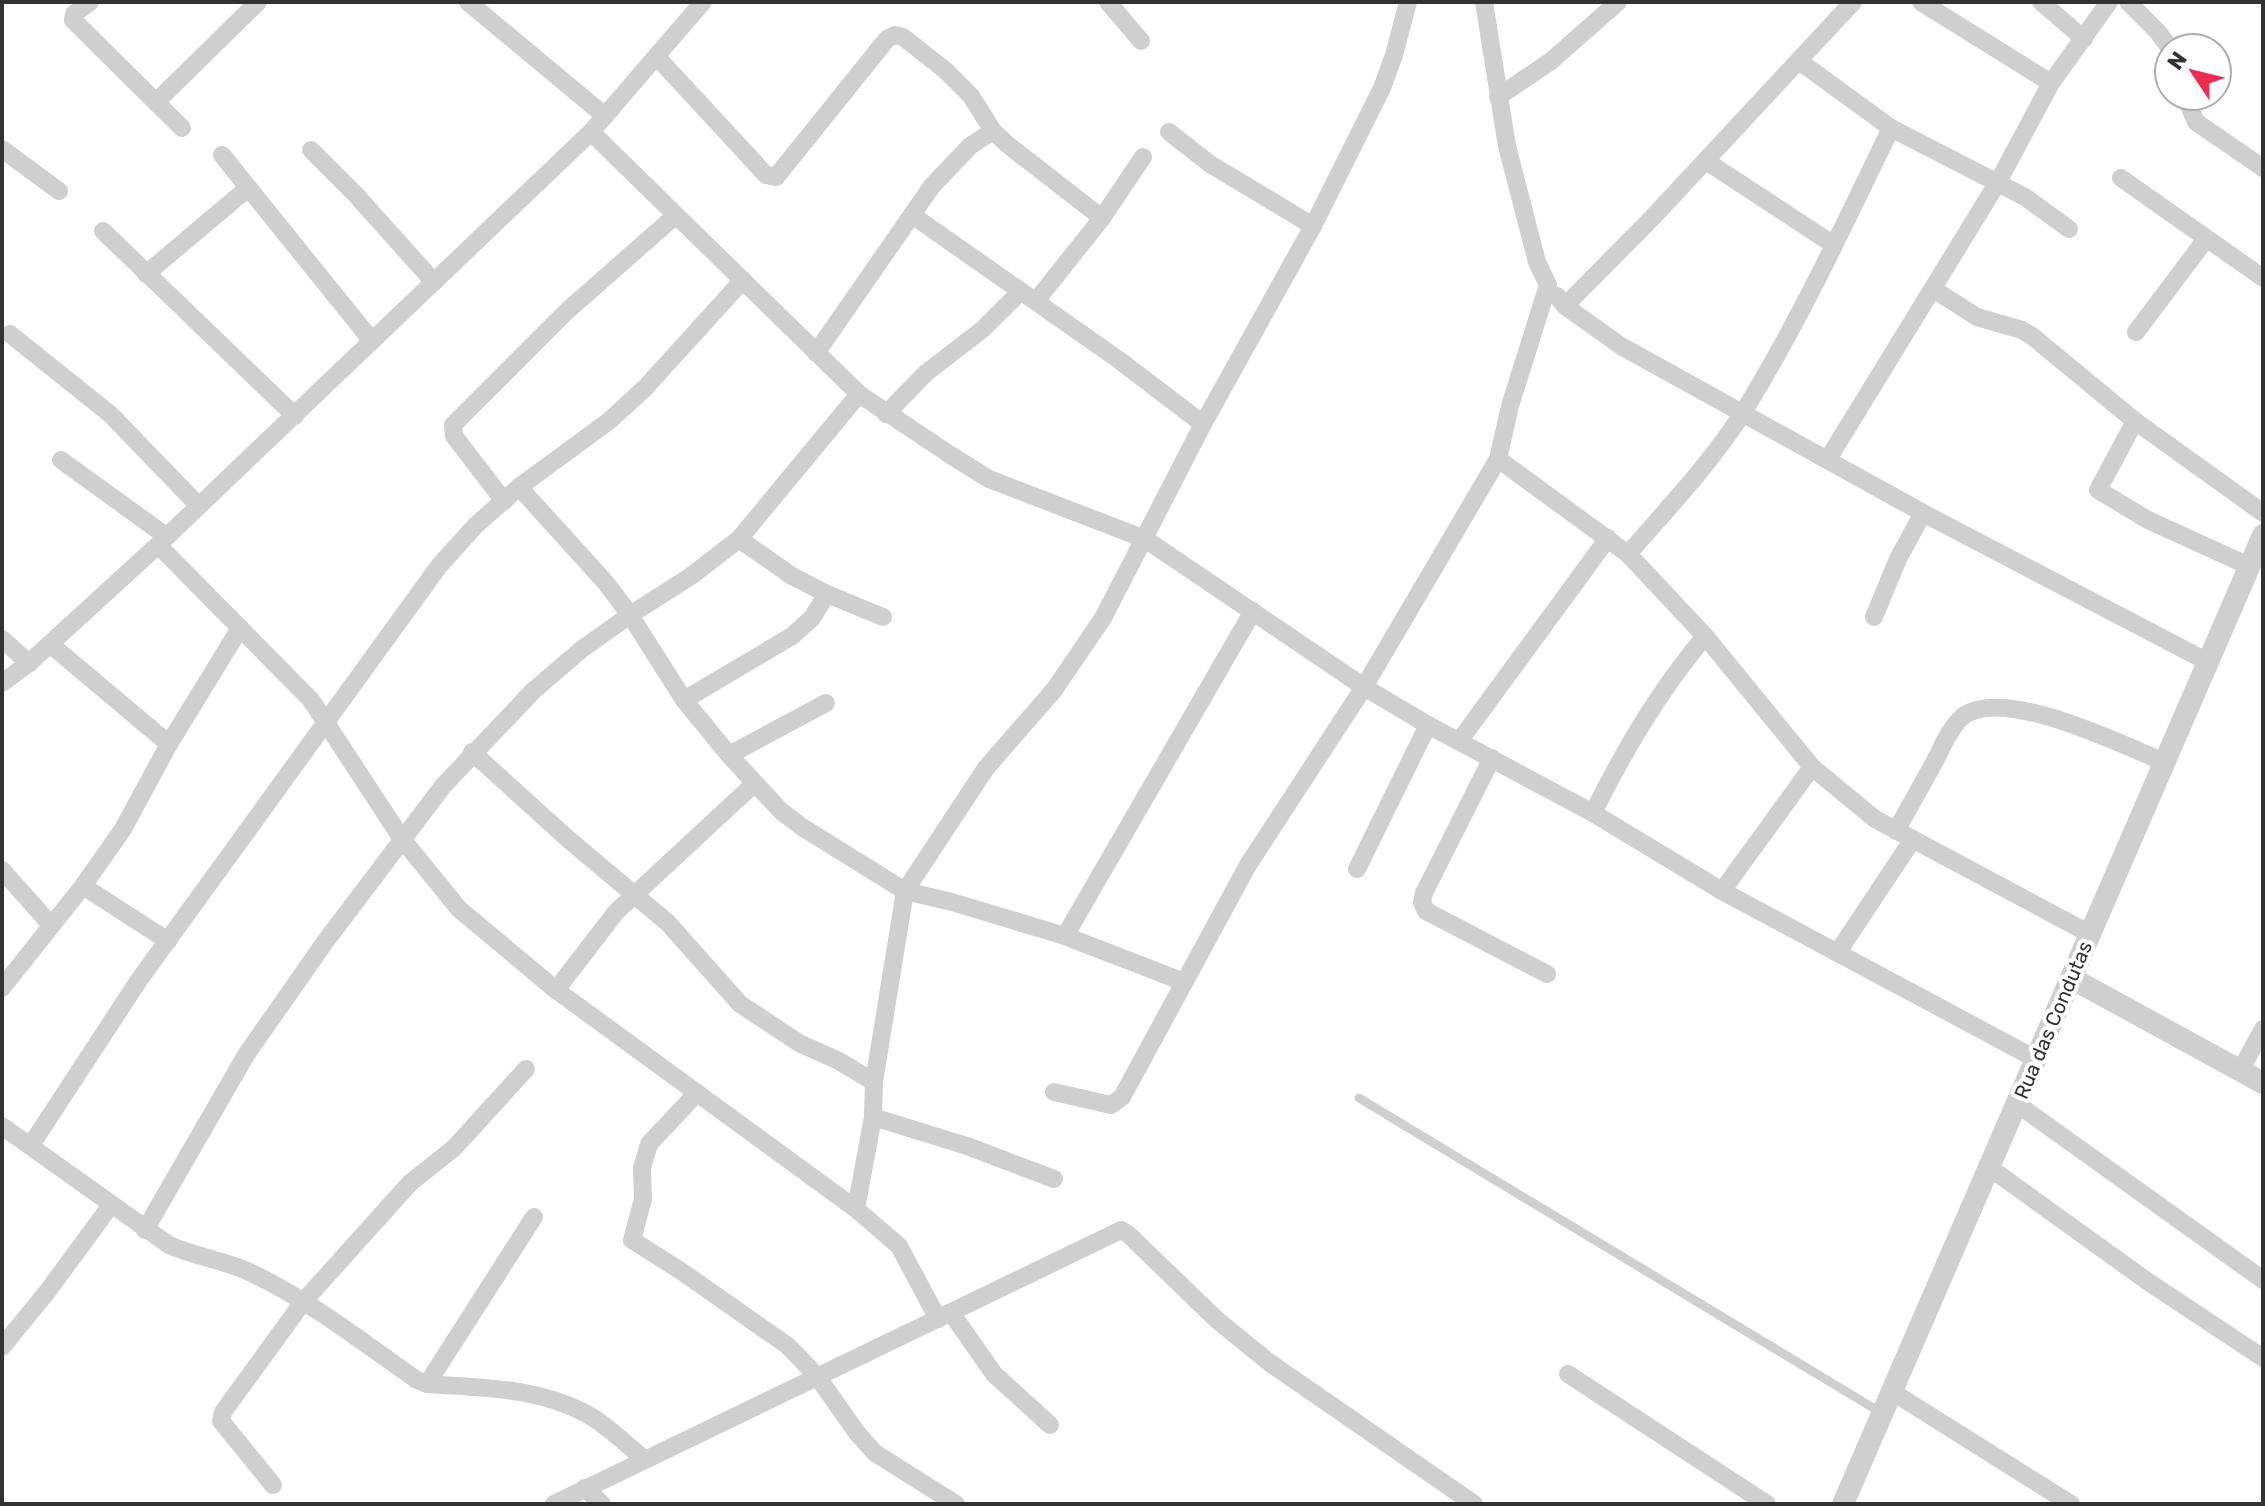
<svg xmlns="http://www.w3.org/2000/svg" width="2265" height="1506" viewBox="0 0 2265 1506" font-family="Rubik,sans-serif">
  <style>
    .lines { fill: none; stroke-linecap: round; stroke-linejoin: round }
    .service { stroke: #cfcfcf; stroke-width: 9 }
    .minor { stroke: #cfcfcf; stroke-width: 18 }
    .tertiary { stroke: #cfcfcf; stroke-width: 22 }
    .labels { text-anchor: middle; stroke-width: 8; stroke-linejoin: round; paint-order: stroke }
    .street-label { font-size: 20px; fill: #323232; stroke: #fff }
  </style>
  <rect width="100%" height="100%" fill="#fff"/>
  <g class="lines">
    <polyline class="service" points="1359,1098 1880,1412"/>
    <g class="minor">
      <polyline points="90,2 74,14 73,20 182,128"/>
      <polyline points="468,2 605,116"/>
      <polyline points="1108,2 1141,41"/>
      <polyline points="1921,2 2051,83"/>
      <polyline points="2041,2 2084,39"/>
      <polyline points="2128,2 2158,32 2170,48"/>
      <polyline points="657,57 766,175 776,177 887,39 895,35 903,37 945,70 971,96 993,131 1008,145 1102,218"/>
      <polyline points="1799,61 1891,128 2025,197 2069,229"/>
      <polyline points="2185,96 2196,122 2263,168"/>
      <polyline points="1498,97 1551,61 1618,2"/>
      <polyline points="156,102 258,2"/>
      <polyline points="591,132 859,394 952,456 989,479 1145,539 1364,687 1428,725 1593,813 1722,891 2036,1059"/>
      <polyline points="1169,132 1210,164 1313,226"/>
      <polyline points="2,149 59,191"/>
      <polyline points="311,150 356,195 434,282"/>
      <polyline points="222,155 372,341"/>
      <polyline points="1706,161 1834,245"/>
      <polyline points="2121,178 2263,278"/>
      <polyline points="912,215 1119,360 1203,424"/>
      <polyline points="103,231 295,416"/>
      <polyline points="146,274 248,188"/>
      <polyline points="1933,289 1977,317 2022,330 2032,336 2135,421 2263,513"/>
      <polyline points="1557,296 1565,306 1653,217 1853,2"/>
      <polyline points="1036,301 1102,218 1143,157"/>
      <polyline points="1565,306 1621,346 1923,513 2208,662"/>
      <polyline points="2136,332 2206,239"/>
      <polyline points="10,334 110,414 198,505"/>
      <polyline points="816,353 932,186 970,146 993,131"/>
      <polyline points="886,414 926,373 983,329 1020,292"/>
      <polyline points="2135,421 2098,490 2148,520 2249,566"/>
      <polyline points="1498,459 1628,554 1705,636 1812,767 1875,819 2090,934"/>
      <polyline points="1828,459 1998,182 2051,83 2109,2"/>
      <polyline points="61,460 166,536"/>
      <polyline points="519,487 606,583 630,615 684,700 729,755 781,811 802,827 905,891 952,902 1065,936 1184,982"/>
      <polyline points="504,501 454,436 453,425 567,311 675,216"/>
      <polyline points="739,539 792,576 827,594 883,617"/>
      <polyline points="158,545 311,700 402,839 459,909 556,990 856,1209 899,1246 938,1319"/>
      <path d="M1628,554c40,-46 83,-91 116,-143 56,-91 101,-188 147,-283"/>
      <polyline points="1874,617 1898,559 1923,513"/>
      <polyline points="2,639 29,663"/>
      <polyline points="50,644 169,744"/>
      <polyline points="2,683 29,663 158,545 591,132 703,2"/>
      <polyline points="684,700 792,636 812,618 827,594"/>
      <polyline points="1460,740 1608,538"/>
      <polyline points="472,752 568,839 668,923 740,1004 799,1043 839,1061 874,1082"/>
      <polyline points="729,755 826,703"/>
      <polyline points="1492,758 1424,893 1422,902 1426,911 1547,974"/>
      <path d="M1593,813c33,-66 65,-120 112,-177"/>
      <path d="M1896,831c13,-23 26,-47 39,-70 7,-14 14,-31 25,-42 36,-37 163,26 204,43"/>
      <polyline points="1357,869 1428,725"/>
      <polyline points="2,870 51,925"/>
      <polyline points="83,886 168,941"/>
      <polyline points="1722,891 1812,767"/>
      <polyline points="1065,936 1253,611"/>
      <polyline points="1838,952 1913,839"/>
      <polyline points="2,988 83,886 123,829 169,744 240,628"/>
      <polyline points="556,990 616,912 755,783"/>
      <polyline points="2240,1071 2263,1029"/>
      <polyline points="1054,1092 1111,1105 1122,1097 1248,865 1364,687 1498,459 1510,406 1548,285 1537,262 1507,146 1484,2"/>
      <polyline points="696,1094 649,1144 642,1168 643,1199 632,1240 681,1271 788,1346 817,1376 857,1433 875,1453 956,1504"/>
      <polyline points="2017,1104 2263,1280"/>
      <polyline points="873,1117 967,1146 1054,1179"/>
      <path d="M2,1126l167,119c25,11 52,15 76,25 62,28 117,72 172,110l10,4c54,4 109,3 158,29 21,11 41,31 59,46"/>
      <polyline points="31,1145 139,980 439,566 475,526 519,487 609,421 645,388 743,280"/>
      <polyline points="1990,1168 2147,1281 2263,1358"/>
      <polyline points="856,1209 873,1117 874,1082 905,891 986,768 1054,690 1103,618 1203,424 1313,226 1382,88 1394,55 1408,2"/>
      <polyline points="145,1230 246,1055 325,942 443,786 533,691 582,649 630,615 691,576 739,539 859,394"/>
      <polyline points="952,1314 994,1374 1050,1425"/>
      <polyline points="2,1347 47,1292 111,1205"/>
      <polyline points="1568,1374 1767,1504"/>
      <polyline points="427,1384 534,1217"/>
      <polyline points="1891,1391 2071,1504"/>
      <polyline points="273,1485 221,1421 223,1412 303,1302 410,1183 454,1148 526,1069"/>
      <polyline points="585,1488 602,1504"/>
      <polyline points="554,1504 1121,1230 1128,1234 1217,1320 1270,1363 1474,1504"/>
    </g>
    <g class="tertiary">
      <polyline points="2071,978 2263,1083"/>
      <polyline points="1843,1504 2263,535"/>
    </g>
  </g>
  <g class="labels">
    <g class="street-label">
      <text transform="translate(2053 1020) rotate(-67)" y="7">Rua das Condutas</text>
    </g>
  </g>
  <rect width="2265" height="1506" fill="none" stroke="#323232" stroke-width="8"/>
  <g transform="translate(2193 72) rotate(305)"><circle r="38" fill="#ffffff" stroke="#adadad" stroke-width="2"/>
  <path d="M0-6L14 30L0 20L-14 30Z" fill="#f12c51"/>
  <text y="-12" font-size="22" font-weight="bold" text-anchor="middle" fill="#323232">N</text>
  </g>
</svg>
